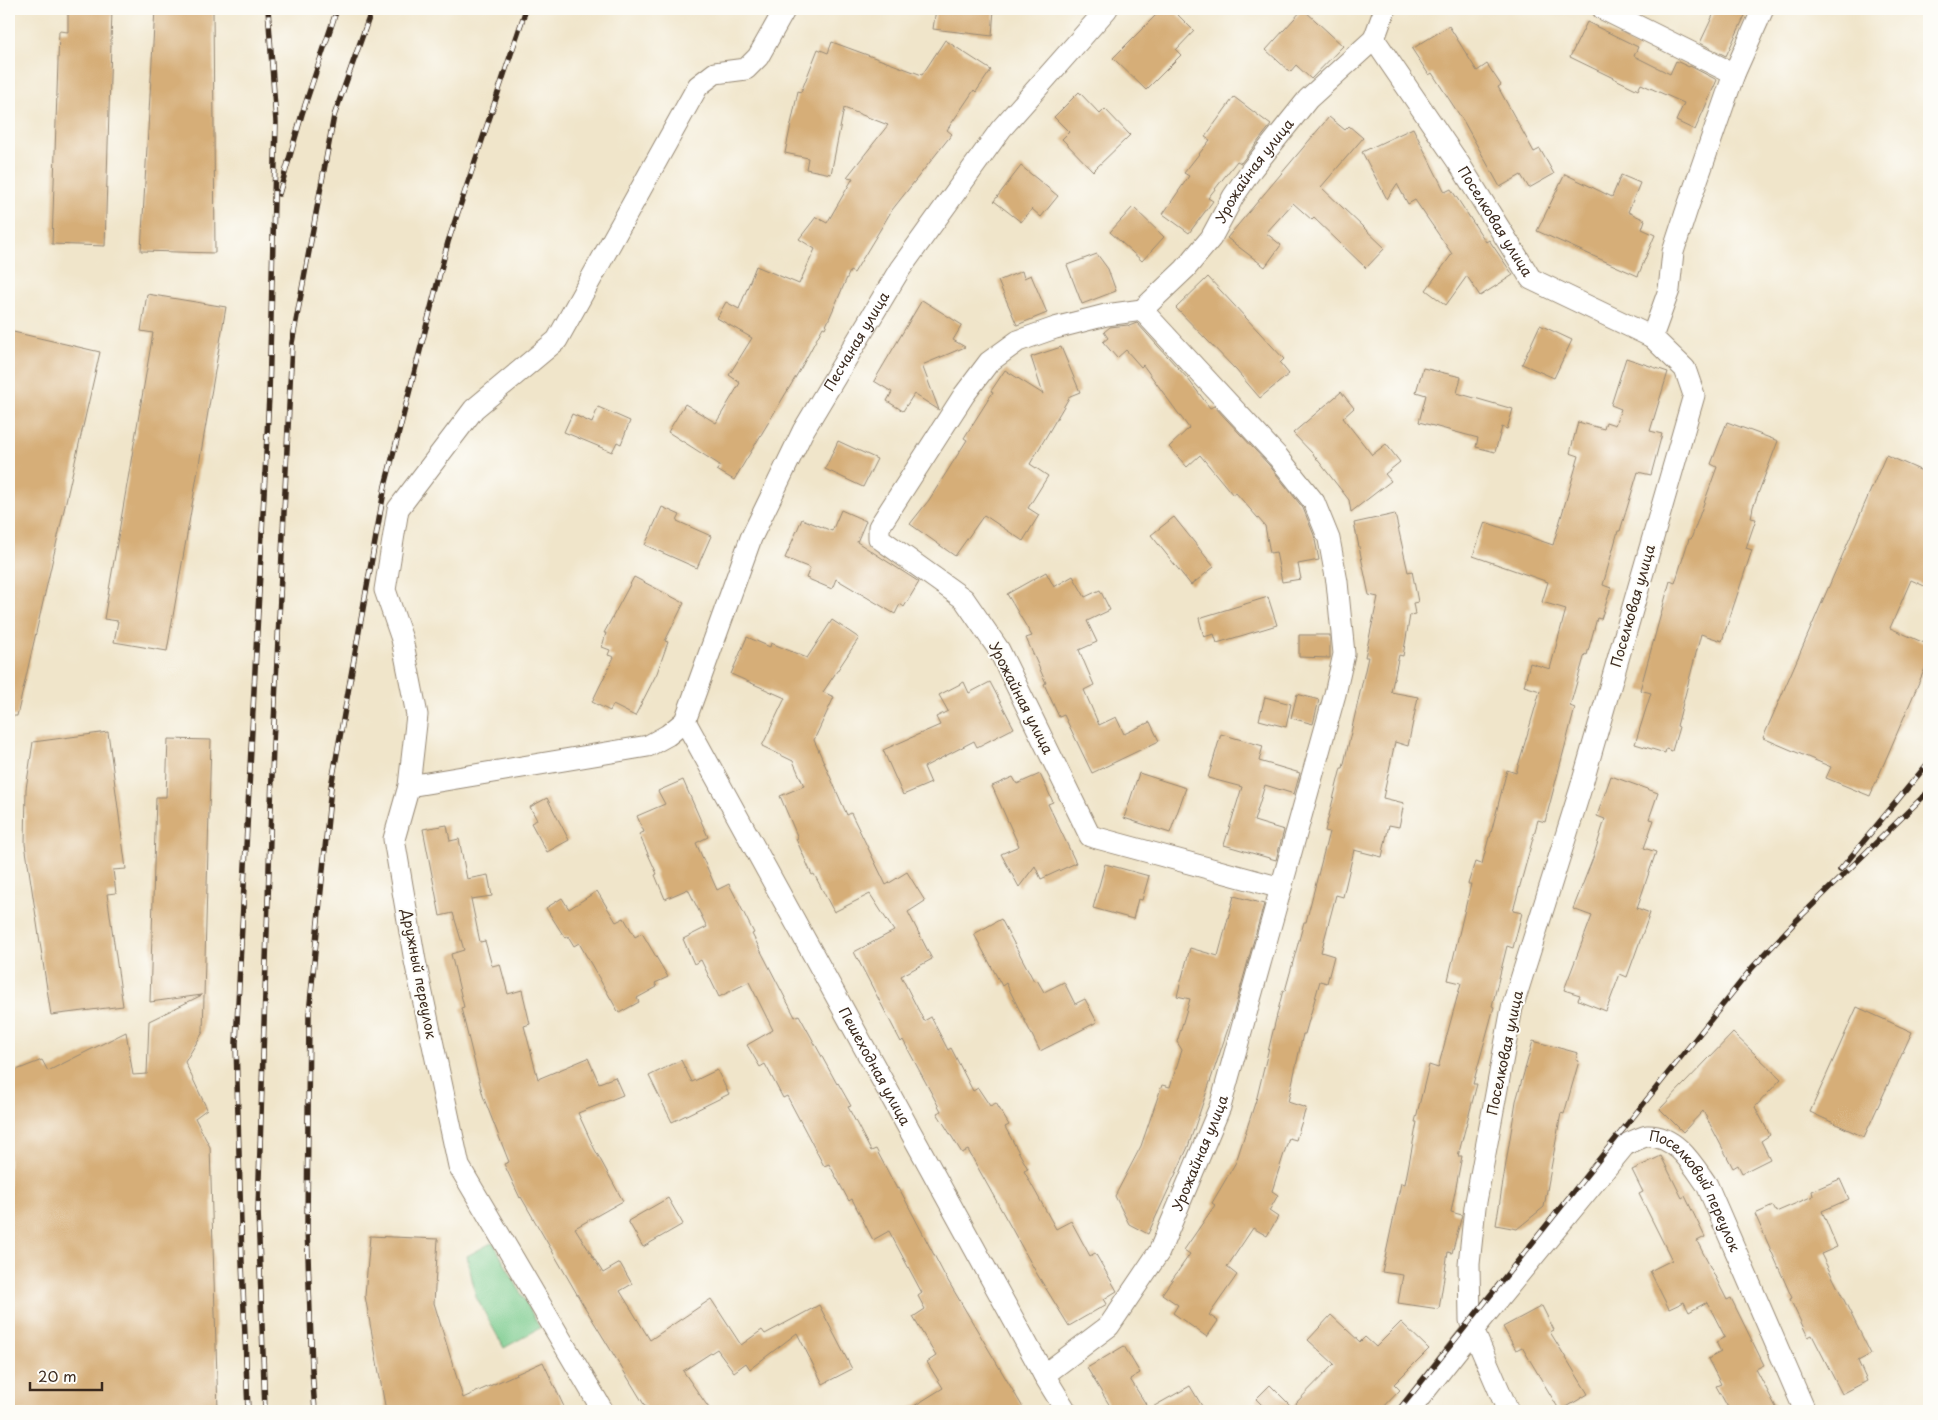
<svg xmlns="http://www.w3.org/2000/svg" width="1938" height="1420" viewBox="0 0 1938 1420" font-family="'Playpen Sans',sans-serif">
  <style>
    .green { fill: #7acb8d; stroke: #5a7a56 }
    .building { fill: #d6ae78 }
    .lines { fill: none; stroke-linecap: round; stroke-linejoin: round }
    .street-casing { stroke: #968874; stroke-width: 23 }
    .street { stroke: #fff; stroke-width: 21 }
    .rail-casing { stroke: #3b2a1e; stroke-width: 5.5 }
    .rail { stroke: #fdfcf7; stroke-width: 4; stroke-dasharray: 11; stroke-linecap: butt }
    .labels { text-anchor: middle; stroke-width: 4; stroke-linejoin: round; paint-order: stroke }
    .street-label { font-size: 14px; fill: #3b2a1e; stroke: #fdfcf7 }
  </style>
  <rect width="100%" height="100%" fill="#fdfcf7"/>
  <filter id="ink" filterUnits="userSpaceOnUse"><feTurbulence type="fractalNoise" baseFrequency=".02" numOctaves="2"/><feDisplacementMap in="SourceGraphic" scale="10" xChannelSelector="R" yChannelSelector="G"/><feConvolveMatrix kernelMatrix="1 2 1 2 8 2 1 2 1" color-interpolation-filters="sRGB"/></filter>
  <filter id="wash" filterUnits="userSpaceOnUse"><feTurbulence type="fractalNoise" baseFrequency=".0096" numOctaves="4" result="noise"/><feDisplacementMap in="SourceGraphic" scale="20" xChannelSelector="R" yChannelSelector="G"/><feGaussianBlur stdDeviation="1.12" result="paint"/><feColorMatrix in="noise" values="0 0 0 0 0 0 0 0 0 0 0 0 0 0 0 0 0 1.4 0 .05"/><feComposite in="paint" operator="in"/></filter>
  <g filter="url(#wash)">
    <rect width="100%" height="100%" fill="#f0e5ca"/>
    <polygon class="green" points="493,1242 540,1328 504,1348 476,1297 467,1256"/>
    <g id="blocks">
      <g class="building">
        <polygon points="68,9 112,9 105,246 52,244 59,31 68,32"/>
        <polygon points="155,9 213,9 215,253 141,251"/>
        <polygon points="936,9 994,9 992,36 933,29"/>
        <polygon points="1162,9 1172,9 1194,31 1176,50 1181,55 1146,90 1113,58"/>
        <polygon points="1303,9 1343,46 1311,79 1296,65 1290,72 1266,50"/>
        <polygon points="1716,9 1748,9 1726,56 1700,43"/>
        <polygon points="1587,22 1638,47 1634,56 1670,74 1676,61 1689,67 1690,66 1717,80 1695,130 1676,121 1684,103 1641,84 1638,90 1570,57"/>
        <polygon points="1449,26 1477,71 1487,64 1501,85 1498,87 1534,152 1540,149 1554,174 1529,188 1521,175 1500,187 1464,122 1432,73 1429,75 1412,49"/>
        <polygon points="945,40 991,70 976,92 974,90 947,130 952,134 892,210 854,273 850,271 825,328 823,327 801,368 734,480 717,470 720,465 668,432 685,404 716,423 740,383 729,375 752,338 717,318 726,302 739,309 756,266 799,284 815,249 799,239 816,217 827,223 853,178 847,177 888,125 844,108 831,174 806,169 808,158 785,153 798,91 801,92 818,49 828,53 832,42 922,75"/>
        <polygon points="1079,92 1100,114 1105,109 1130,135 1093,171 1062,139 1069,132 1054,117"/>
        <polygon points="1234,97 1271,125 1241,163 1237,161 1208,198 1213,201 1189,233 1163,214 1189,176 1184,173 1210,140 1205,137"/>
        <polygon points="1329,117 1345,130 1349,126 1363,138 1321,187 1385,248 1366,268 1314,218 1312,220 1293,203 1266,233 1281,245 1265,267 1227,238"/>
        <polygon points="1413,128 1445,192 1451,189 1486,242 1489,240 1513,275 1480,296 1467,276 1446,305 1426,290 1452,254 1415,200 1408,204 1397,184 1387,199 1362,152"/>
        <polygon points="1021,166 1058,196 1041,217 1032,209 1021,222 994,201"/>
        <polygon points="1565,174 1612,197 1621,175 1640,183 1628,212 1645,220 1642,229 1655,235 1638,276 1537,231"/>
        <polygon points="1133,207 1164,237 1142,261 1110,232"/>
        <polygon points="1097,254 1108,269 1116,291 1082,304 1067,265"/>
        <polygon points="1022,271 1024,278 1031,275 1047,313 1017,325 998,281"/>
        <polygon points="1208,277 1284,359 1280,363 1289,374 1260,398 1236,370 1176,308"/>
        <polygon points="147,294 226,307 167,651 114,642 118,621 104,619 153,333 141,331"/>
        <polygon points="922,300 962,325 953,340 965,347 922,365 939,410 914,394 903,411 887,401 892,392 874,381"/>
        <polygon points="1137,323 1188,379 1210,408 1214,406 1269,465 1303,508 1314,535 1319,560 1298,564 1301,579 1282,582 1276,552 1270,553 1265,526 1236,493 1233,495 1200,455 1187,467 1169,447 1189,428 1143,365 1141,367 1126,350 1117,358 1103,342 1108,338 1104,332 1110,327 1128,325 1129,326"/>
        <polygon points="1540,325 1572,340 1554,378 1522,364"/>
        <polygon points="9,331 100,352 17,716 9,716"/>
        <polygon points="1061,347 1080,392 1070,396 1030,464 1048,476 1028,508 1039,515 1023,541 984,515 955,556 910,524 929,500 967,440 964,438 993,392 991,391 1005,370 1043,394 1031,357"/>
        <polygon points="1626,358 1668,372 1650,431 1662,434 1651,475 1638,472 1620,531 1618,531 1603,585 1611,588 1601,619 1597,618 1587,655 1585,654 1570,706 1575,708 1545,822 1538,820 1513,911 1522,913 1513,948 1507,946 1492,1006 1494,1007 1473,1084 1477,1084 1458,1156 1462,1156 1451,1212 1462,1215 1452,1253 1448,1252 1439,1309 1398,1303 1403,1275 1382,1272 1401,1183 1405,1184 1417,1122 1415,1122 1429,1065 1438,1068 1461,983 1448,980 1471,884 1468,884 1475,862 1482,864 1489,837 1490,837 1507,770 1516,773 1540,691 1524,686 1530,663 1550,669 1566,609 1542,602 1548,582 1473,556 1485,522 1553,545 1579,456 1570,453 1578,422 1604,429 1606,422 1615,425 1621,409 1611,405"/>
        <polygon points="1423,368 1461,377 1457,393 1513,409 1507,429 1502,427 1495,452 1476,447 1478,438 1419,422 1426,395 1416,392"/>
        <polygon points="1341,392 1354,408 1343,418 1372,455 1386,444 1400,462 1385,474 1391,481 1351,512 1349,500 1313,454 1293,433"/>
        <polygon points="598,407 630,421 621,444 617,442 612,452 564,432 572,414 592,423"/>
        <polygon points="1727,422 1778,441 1753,507 1751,518 1756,519 1746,548 1752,550 1722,641 1701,634 1677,726 1679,727 1672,751 1666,749 1665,753 1635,744 1651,693 1640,690 1670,581 1675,583 1689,539 1691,539 1717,467 1711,464"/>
        <polygon points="838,441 877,459 863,487 825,469"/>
        <polygon points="1886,455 1929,474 1929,588 1911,580 1890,628 1929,645 1929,659 1870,796 1826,778 1831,767 1763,738"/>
        <polygon points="662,507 680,515 677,521 711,536 697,568 645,545"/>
        <polygon points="841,510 866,521 857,542 919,582 904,607 900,604 895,614 836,579 832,589 806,578 810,568 785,558 802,519 832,531"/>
        <polygon points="1395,514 1408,572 1412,571 1418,602 1413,603 1415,614 1410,615 1403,656 1399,655 1391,692 1418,697 1408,746 1395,742 1383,798 1404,803 1399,827 1389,825 1382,857 1354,850 1343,897 1336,895 1321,952 1334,956 1327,983 1320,981 1305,1034 1303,1034 1288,1102 1306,1108 1296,1140 1289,1138 1272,1191 1278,1195 1269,1211 1278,1217 1267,1236 1253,1228 1227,1267 1237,1275 1209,1315 1218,1321 1207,1337 1173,1313 1178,1305 1162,1294 1190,1254 1184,1250 1215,1205 1212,1203 1236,1162 1257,1097 1283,990 1285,991 1304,922 1306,922 1329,832 1325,831 1341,768 1343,768 1368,657 1365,657 1378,597 1369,595 1354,523"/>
        <polygon points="1174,517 1214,567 1191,585 1151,535"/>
        <polygon points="1046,572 1054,587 1073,576 1085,597 1100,590 1110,610 1087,621 1097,642 1079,650 1094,685 1084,690 1099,725 1116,717 1124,734 1150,722 1159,741 1092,773 1064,715 1059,717 1044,684 1046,683 1026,638 1032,636 1007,594"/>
        <polygon points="634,577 684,603 665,641 668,642 657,673 635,716 613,705 610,711 592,702 614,657 608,655 610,650 602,647 606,633 604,633"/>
        <polygon points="1268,597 1277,625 1217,643 1214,634 1204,637 1199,618"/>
        <polygon points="832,620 859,638 823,692 834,697 814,740 847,815 851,813 886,885 907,872 925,901 908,912 932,959 901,976 924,1021 931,1017 948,1050 951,1048 973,1091 978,1088 990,1106 996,1103 1009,1125 1005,1127 1028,1169 1024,1171 1056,1229 1071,1221 1090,1256 1095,1253 1117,1291 1104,1299 1107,1304 1069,1326 1037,1274 968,1150 962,1153 937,1113 941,1111 903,1040 901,1042 854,952 894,931 870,894 834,912 814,874 812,875 796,839 798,838 780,796 804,786 793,761 762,746 785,698 731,674 747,637 770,647 771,643 807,658"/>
        <polygon points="1299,635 1330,635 1330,658 1299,657"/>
        <polygon points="964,682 969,693 990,682 1014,728 977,747 974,741 924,767 931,783 903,795 883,750 940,725 936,717 948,711 939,695"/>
        <polygon points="1297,694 1319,700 1313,724 1291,718"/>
        <polygon points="1265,697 1291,704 1286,727 1259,720"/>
        <polygon points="108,732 126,869 113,870 116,893 107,894 123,1006 51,1015 25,844 26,789 33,742"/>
        <polygon points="1221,734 1263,746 1259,761 1300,773 1294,794 1265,785 1254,821 1284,830 1276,860 1224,845 1242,787 1208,778"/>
        <polygon points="168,739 211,740 203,1032 185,1062 207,1109 195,1118 210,1147 218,1411 9,1411 9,1073 42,1060 48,1071 126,1032 133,1075 147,1074 149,1021 202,995 150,1002 156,797 166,797"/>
        <polygon points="1139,773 1186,788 1170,833 1124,818"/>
        <polygon points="1040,774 1053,802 1048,804 1076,863 1041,879 1035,866 1019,887 1001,854 1019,846 992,786 1013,777 1017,784"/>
        <polygon points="1611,776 1658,793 1649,819 1654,820 1644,848 1656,852 1637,908 1650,913 1627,977 1620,974 1606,1011 1578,1000 1580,995 1564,990 1592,916 1573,909 1593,858 1605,819 1597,816"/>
        <polygon points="683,780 708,837 696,843 717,890 729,884 754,933 752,934 795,1017 799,1015 837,1084 838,1083 851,1106 848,1107 871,1151 876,1149 897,1189 899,1188 944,1274 1025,1411 906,1411 943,1388 927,1362 936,1356 913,1317 925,1309 918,1296 922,1293 889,1231 873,1240 852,1199 849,1201 829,1164 824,1166 787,1096 783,1098 765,1064 760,1067 747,1045 773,1030 749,982 719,997 701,960 694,964 683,939 707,927 688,889 665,899 655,875 657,874 639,834 644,832 637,816 665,804 658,791"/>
        <polygon points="547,798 569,840 547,852 531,823 537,820 530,807"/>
        <polygon points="447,825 450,841 459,839 467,879 488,875 492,896 471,899 480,942 485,941 492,966 500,964 508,994 522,990 530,1024 524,1026 538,1079 588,1058 599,1083 615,1077 623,1095 578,1113 594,1148 623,1201 575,1228 603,1273 620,1263 632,1284 620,1291 650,1340 711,1299 741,1345 762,1330 765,1334 819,1305 852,1369 823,1384 797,1333 750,1369 746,1363 734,1372 717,1349 683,1371 711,1411 648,1411 581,1301 521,1197 520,1198 504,1164 509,1162 483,1096 461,1008 464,1007 451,954 464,950 453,913 440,916 423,829"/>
        <polygon points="1105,864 1149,876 1142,900 1138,899 1133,919 1093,908"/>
        <polygon points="597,891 616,922 624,918 635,937 642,933 668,977 655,983 657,987 637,998 639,1002 619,1013 579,943 574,946 568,936 565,938 546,908 562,898 569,909"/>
        <polygon points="1234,896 1264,904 1234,1011 1188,1147 1148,1234 1129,1224 1115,1196 1141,1146 1162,1085 1170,1087 1182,1050 1177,1042 1190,999 1177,996 1190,948 1218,956"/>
        <polygon points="1001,919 1034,981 1037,980 1044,992 1064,982 1075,1004 1085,999 1097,1022 1040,1051 1006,983 1002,986 974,934"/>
        <polygon points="1857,1007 1912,1032 1864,1137 1810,1112"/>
        <polygon points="1733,1033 1781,1079 1755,1107 1770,1135 1761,1141 1770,1159 1742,1173 1738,1165 1733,1168 1703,1111 1683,1132 1660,1109"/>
        <polygon points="1533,1041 1578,1053 1576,1060 1579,1061 1564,1114 1561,1113 1544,1207 1517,1229 1496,1225 1516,1101"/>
        <polygon points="681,1060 692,1082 717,1070 729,1094 672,1122 649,1076"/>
        <polygon points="1661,1156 1682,1198 1685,1196 1705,1237 1697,1241 1727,1300 1731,1298 1764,1365 1756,1369 1778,1411 1730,1411 1716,1386 1721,1384 1708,1359 1721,1352 1716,1342 1725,1337 1707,1302 1689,1312 1684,1302 1669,1309 1650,1271 1672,1260 1639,1194 1643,1192 1632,1170"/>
        <polygon points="1840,1179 1849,1199 1822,1211 1837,1247 1821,1254 1871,1354 1858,1361 1867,1381 1842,1394 1812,1335 1808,1337 1790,1299 1792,1298 1755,1214 1773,1206 1776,1212 1813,1196 1812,1191"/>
        <polygon points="668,1198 683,1224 643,1247 628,1221"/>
        <polygon points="370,1236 438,1239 434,1303 463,1398 543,1362 566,1411 386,1411 365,1296"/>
        <polygon points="1542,1306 1554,1330 1550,1332 1588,1394 1560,1411 1522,1347 1516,1350 1503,1327"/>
        <polygon points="1331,1315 1360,1342 1365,1337 1376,1347 1401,1322 1429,1349 1394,1384 1400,1390 1380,1411 1268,1411 1256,1399 1270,1385 1292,1407 1334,1364 1308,1340"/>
        <polygon points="1124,1346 1140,1373 1130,1379 1149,1409 1190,1386 1205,1411 1113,1411 1087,1368"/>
      </g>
    </g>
  </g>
  <g filter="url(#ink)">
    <use href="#blocks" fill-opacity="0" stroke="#968874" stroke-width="1"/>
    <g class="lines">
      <defs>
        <g id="street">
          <path id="s1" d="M1385,9l-11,30 86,126 71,114 121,58 33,32 9,26 -114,396 -68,217 -37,199 -6,57 1,56 3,10 35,81"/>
          <polyline points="1603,9 1734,74"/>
          <polyline points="1652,337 1669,290 1673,252 1687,209 1734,74 1763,9"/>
          <path id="s2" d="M685,721l359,654 22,36"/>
          <path id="s3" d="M409,786l239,-40 20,-11 17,-14 66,-183 52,-107 97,-162 101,-140 106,-120"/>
          <path id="s4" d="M1281,888l-191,-52 -91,-186 -35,-51 -85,-61v-11l85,-132 25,-33 29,-21 37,-13 51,-13 36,-5 43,-41 26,-31 22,-41 19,-28 56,-70 66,-60"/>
          <path id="s5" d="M1044,1375l65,-49 50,-74 61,-145 115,-413 9,-40 -7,-72 -8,-43 -15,-37 -36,-45 -136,-147"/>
          <polyline points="603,1411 459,1166 415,961 394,839 409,786 417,715 402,639 385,590 398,509 474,409 557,340 698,86 715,73 746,69 758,57 785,9"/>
          <path id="s6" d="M1409,1411l64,-81 152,-185c7,-3 16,-8 22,-9 29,-1 46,29 60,49l98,226"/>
        </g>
      </defs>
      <use href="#street" class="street-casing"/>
      <use href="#street" class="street"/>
      <defs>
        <g id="rail">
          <polyline points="279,194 302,114 337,9"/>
          <polyline points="1840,870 1929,762"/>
          <polyline points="248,1411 242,1262 236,1043 269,396 276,122 268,9"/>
          <polyline points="265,1411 258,1210 273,745 292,343 334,116 372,9"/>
          <polyline points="315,1411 312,1370 307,1227 309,1014 331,787 385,486 448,242 526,9"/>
          <polyline points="1398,1411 1752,968 1796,921 1929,791"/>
        </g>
      </defs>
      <use href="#rail" class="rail-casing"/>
      <use href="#rail" class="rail"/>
    </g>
  </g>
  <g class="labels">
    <g class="street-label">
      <text dy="5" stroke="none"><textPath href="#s4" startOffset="1125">Урожайная улица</textPath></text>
      <text dy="5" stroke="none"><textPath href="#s1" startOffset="251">Поселковая улица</textPath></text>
      <text dy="5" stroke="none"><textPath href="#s3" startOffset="705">Песчаная улица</textPath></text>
      <text transform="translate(1633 606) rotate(-74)" y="5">Поселковая улица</text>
      <text transform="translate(1021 698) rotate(63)" y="5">Урожайная улица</text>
      <text transform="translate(419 974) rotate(79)" y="5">Дружный переулок</text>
      <text transform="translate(1505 1053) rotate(-78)" y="5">Поселковая улица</text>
      <text dy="5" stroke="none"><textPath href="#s2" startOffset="394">Пешеходная улица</textPath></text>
      <text dy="5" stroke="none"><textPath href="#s5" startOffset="278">Урожайная улица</textPath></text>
      <text dy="5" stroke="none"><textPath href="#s6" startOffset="444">Поселковый переулок</textPath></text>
    </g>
  </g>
  <rect width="1938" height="1420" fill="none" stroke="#fdfcf7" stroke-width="30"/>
  <path d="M30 1382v8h72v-8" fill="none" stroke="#3b2a1e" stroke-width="2.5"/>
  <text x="38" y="1382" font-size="15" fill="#3b2a1e" stroke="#fdfcf7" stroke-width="4" paint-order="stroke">20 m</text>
</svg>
